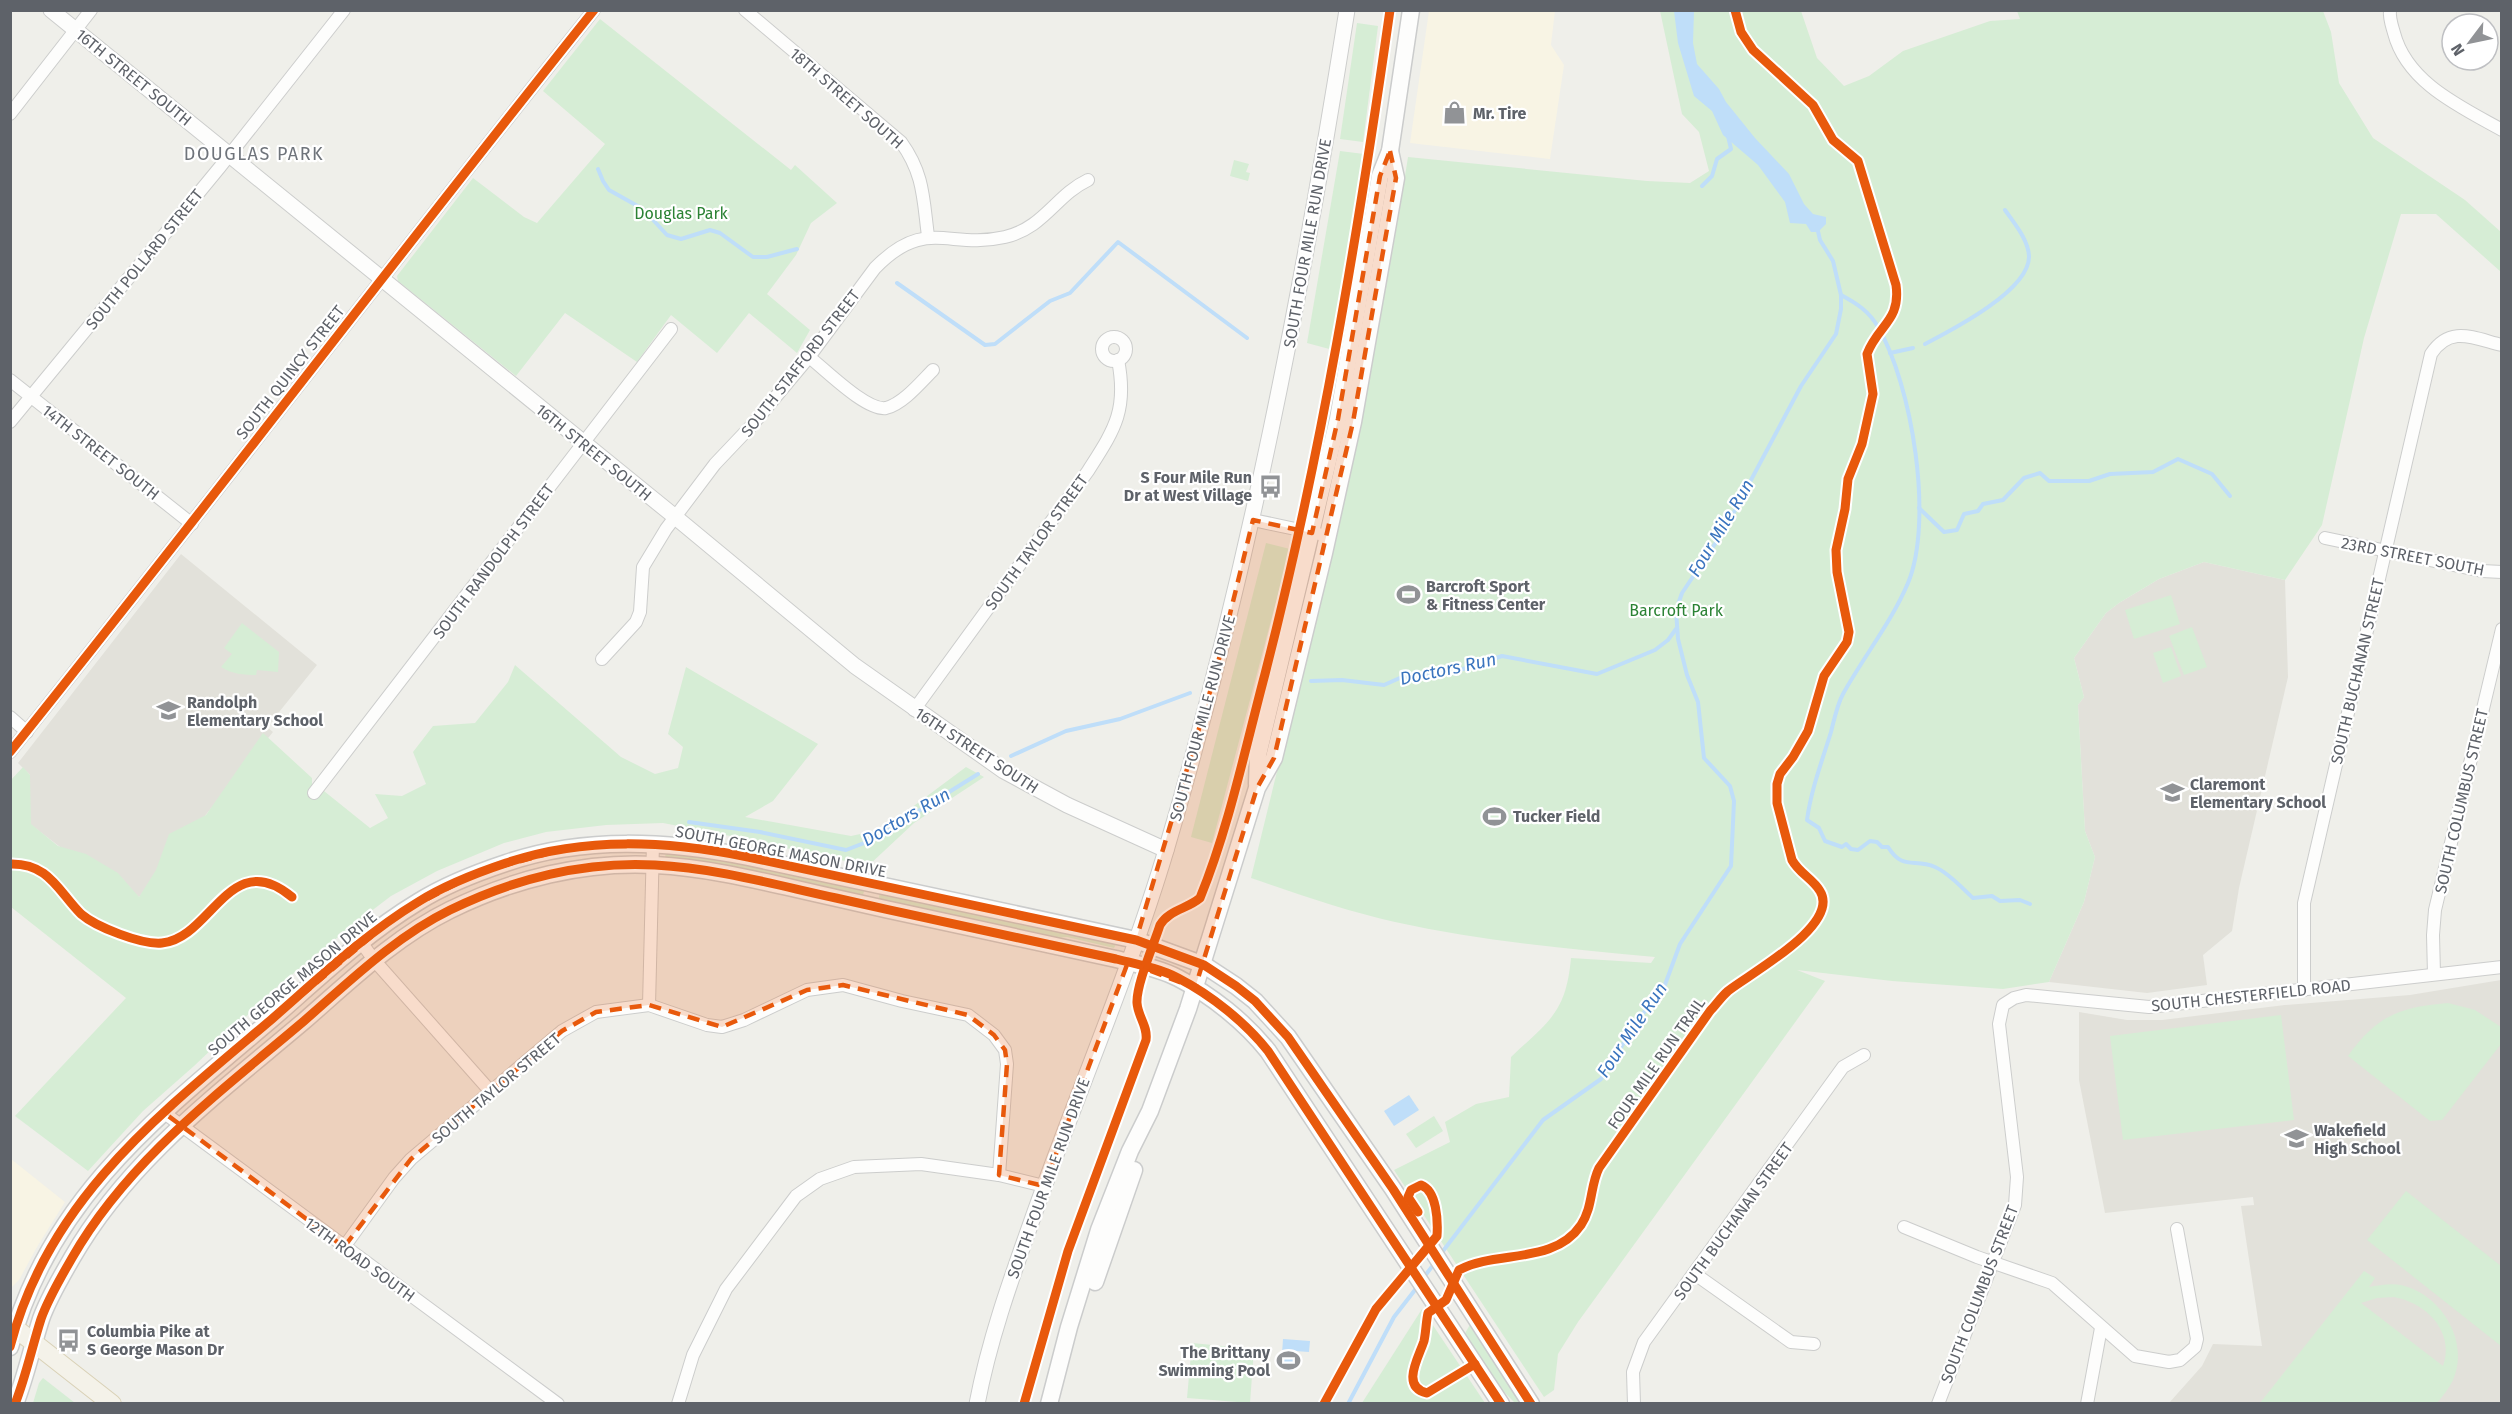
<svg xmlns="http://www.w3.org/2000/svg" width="2512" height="1414" viewBox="0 0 2512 1414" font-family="'Fira Sans',sans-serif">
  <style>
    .commercial { fill: #f8f4e4 }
    .education { fill: #e2e1da }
    .green { fill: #d6edd5; fill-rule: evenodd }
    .water { fill: #bfdef9 }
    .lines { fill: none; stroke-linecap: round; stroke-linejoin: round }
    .stream { stroke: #bfdef9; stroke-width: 4 }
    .minor-casing { stroke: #cccdcc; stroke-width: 14 }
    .tertiary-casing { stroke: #cccdcc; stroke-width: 17 }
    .secondary-casing { stroke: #cbcccc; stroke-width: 19 }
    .primary-casing { stroke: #d9d1b6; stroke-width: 20 }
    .minor { stroke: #fdfdfc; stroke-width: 12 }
    .tertiary { stroke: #fdfdfc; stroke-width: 15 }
    .secondary { stroke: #fdfdfc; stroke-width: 16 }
    .primary { stroke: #f4f2e9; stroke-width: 18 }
    .cycleway-casing { stroke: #fff; stroke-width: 13 }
    .cycleway { stroke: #e8590c; stroke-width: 9 }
    .marked { fill: #e8590c; fill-opacity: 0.2; stroke: #e8590c; stroke-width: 4.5; stroke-dasharray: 12 8; stroke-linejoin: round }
    .labels { text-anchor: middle; stroke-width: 4.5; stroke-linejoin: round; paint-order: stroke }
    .street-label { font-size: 16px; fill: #5e6269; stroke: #fff }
    .poi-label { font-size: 16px; font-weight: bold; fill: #5e6269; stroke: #fff; text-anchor: start }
    .park-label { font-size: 16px; fill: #2b8234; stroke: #fff }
    .neighbourhood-label { font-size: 18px; letter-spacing: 1.5px; fill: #6f747b; stroke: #fff }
    .water-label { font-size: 18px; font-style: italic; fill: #3a74be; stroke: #fff }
  </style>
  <rect width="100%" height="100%" fill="#efefea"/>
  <g class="commercial">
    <polygon points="1429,11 1555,11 1551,45 1564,65 1550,159 1410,143"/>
    <polygon points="11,1159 65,1202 37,1247 19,1280 11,1288"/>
  </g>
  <g class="education">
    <polygon points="181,554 317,665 267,727 273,732 139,897 81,863 30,824 30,775 18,763"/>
    <polygon points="2204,562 2285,580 2288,677 2239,888 2232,931 2203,955 2207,985 2147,993 2049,982 2084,902 2095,857 2085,831 2078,705 2084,697 2074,658 2106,613 2119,603 2159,579"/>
    <polygon points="2501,980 2501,1403 2169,1403 2202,1366 2213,1344 2262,1346 2241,1206 2254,1205 2253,1197 2105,1213 2079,1080 2079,1012 2127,1020 2162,1020 2285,1005 2410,995"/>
  </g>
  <g class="green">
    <path d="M1660,11h141l16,47 27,28 25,-10 34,-25 87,-30 30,-2 -3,-8h306l8,21 8,51 34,55 92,62 36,32v40l-65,-58h-35l-37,124 -42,187 -37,55 -81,-18 -45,17 -40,24 -13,10 -32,45 10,39 -6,8 7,126 10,26 -11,45 -35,80 -46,7 -111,-8 -95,-11 28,11 -247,341 -20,32 -4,36 -10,7 -150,-227 56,-28 -5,-20 31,-18 33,-7 2,-40c38,-36 55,-44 60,-99l80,5 4,-6c-87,-8 -174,-16 -260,-35 -49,-11 -97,-28 -144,-44 58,-239 120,-478 157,-721l239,24 43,2 19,-12 -10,-39 -17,-18z"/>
    <polygon points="600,19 791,170 795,165 837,203 811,223 796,255 767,294 810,330 797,353 749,313 717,353 671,315 637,362 565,313 516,376 398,281 397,276 473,178 524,217 537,223 605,144 543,91"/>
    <polygon points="1357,23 1378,26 1363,142 1340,139"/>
    <polygon points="1340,151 1364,154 1333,350 1307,343"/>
    <polygon points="1234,160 1249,164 1246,172 1250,173 1248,181 1230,176"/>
    <polygon points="1266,543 1290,549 1212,843 1191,837"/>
    <polygon points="2171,595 2180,624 2134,639 2125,610"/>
    <path d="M242,623l37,29 -1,20 -21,-2 -1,5c-11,0 -25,-1 -35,-8l11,-13 -8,-6z"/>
    <polygon points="2192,627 2207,667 2184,675 2169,636"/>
    <polygon points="2171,647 2181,676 2163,683 2153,653"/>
    <polygon points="515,665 621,757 655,774 678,768 683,747 668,734 686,667 818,744 773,801 745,817 851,836 879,830 904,816 911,808 966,767 984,777 914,823 868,866 741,838 663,823 606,825 546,832 504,843 437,871 391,896 349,928 277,987 194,1066 143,1111 88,1171 15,1116 126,998 11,907 10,781 23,767 30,775 31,824 58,846 86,854 118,873 139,897 156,870 169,834 206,815 263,733 312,778 312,795 324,791 370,828 388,818 375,794 402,796 426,784 413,752 433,726 475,723 508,682"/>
    <polygon points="666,849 865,888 862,898 665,859"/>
    <polygon points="880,892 1116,944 1114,948 1067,937 1046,939 878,902"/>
    <path d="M2448,1003l27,7 26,17v17l-59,76 -12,1 -82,-65c28,-40 52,-49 100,-53z"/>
    <polygon points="2281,1015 2294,1120 2123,1140 2110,1036"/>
    <polygon points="1434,1116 1443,1131 1416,1148 1406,1134"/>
    <polygon points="2406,1191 2501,1266 2501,1346 2367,1240"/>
    <path d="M2364,1271l11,7 -6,9c10,-2 22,-4 32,-2 40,9 69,56 52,95 -4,8 -10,16 -16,23h-177zM2394,1297c32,6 61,34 49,69l-82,-63 16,-5z"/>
    <polygon points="1422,1309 1485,1403 1362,1403"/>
    <polygon points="1471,1323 1525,1403 1515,1403 1497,1385 1464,1335"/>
    <polygon points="1192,1343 1254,1349 1250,1403 1187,1398"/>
    <polygon points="43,1378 75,1403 33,1403 39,1383"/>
  </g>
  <g class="water">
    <polygon points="1674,11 1694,11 1693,43 1697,64 1719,89 1726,102 1755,138 1789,174 1804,204 1813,214 1826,217 1826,224 1818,232 1811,232 1806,224 1790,223 1785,202 1758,165 1723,135 1712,111 1694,96 1678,43"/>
    <polygon points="1409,1095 1419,1110 1394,1126 1384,1111"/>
    <polygon points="1283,1339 1310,1341 1309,1352 1295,1351 1294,1370 1281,1369"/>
  </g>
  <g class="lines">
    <g class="stream">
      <polyline points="598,169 603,181 609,190 643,209 667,235 681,239 710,230 720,233 753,257 767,257 797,249"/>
      <polyline points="1702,186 1712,176 1717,159 1731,149 1728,136"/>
      <polyline points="897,283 985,345 995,344 1050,301 1070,293 1118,242 1247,338"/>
      <path d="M1841,295c15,8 28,16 37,32 34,58 56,193 30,256 -17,40 -44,73 -65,111 -6,11 -9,26 -12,38 -9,29 -20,58 -24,88l12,8 6,13 17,6 4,-3 5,5 7,1 12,-9 7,1 5,5h6c15,24 26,11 47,20 14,6 27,21 38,31l19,-2 8,5 20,-1 10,4"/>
      <path d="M1925,344c27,-14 105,-54 104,-88 -1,-17 -15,-33 -24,-46"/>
      <polyline points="1890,353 1913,348"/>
      <polyline points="1919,508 1944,532 1957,530 1964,514 1978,511 1983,504 2003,500 2024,478 2040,473 2049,481 2089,481 2110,474 2153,472 2178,459 2212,474 2230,496"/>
      <polyline points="1311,681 1342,680 1384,685 1402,677 1421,674 1433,676 1441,672 1463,669 1502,656 1597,674 1655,650 1668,640 1676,629"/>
      <polyline points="1011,756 1066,731 1120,719 1190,693"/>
      <polyline points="689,822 760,832 846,850 872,840 978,774"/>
      <polyline points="1440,1255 1543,1120 1601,1079 1640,1017 1663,990 1680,944 1731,866 1734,801 1730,786 1704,758 1698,702 1687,675 1678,639 1676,610 1682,593 1725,529 1801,386 1836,334 1841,309 1841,295 1833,261 1820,240 1817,227"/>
      <polyline points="1424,1277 1434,1264"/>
      <polyline points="1348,1404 1394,1317 1418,1286"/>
    </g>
    <defs>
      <g id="minor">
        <path d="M745,10l156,132c23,32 22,56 27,94"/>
        <path d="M2390,10c-1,8 2,16 4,23 13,50 67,74 108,97"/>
        <polyline points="10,114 91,10"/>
        <circle cx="1114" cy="349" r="12"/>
        <path d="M809,357c16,12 57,54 77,51 17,-4 35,-26 47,-38"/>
        <polyline points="10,380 192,524"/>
        <polyline points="10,422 220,167 344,10"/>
        <polyline points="1253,520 1319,534"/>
        <polyline points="2325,538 2482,571 2502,572"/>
        <path d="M602,659l34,-37 4,-10 3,-45 23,-38 49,-65 38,-40 56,-67 66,-89c51,-52 73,-18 130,-31 39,-9 51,-42 83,-57"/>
        <path d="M914,710l174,-239c26,-41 40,-60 30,-111"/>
        <polyline points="10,717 27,732"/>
        <path d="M10,752c197,-245 387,-496 584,-742"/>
        <polyline points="314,793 671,329"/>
        <polyline points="361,942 374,960 491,1092"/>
        <polyline points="2434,974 2433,935 2435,910 2502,629"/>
        <path d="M2304,990v-87l127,-549c19,-29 42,-16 71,-9"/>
        <polyline points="649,1005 653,843"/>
        <polyline points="163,1112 558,1404"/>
        <polyline points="1904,1227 1977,1257 2052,1283 2135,1356 2169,1362 2180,1360 2195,1347 2197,1339 2177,1229"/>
        <polyline points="344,1247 394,1178 411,1159 562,1031 596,1012 649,1005 707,1025 722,1027 744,1020 807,990 843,985 902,1001 968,1015 994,1035 1005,1050 1007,1064 999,1175"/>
        <polyline points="1695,1274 1791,1342 1814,1344"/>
        <polyline points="678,1404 693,1355 726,1289 796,1196 820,1179 854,1167 921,1164 999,1175 1044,1186"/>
        <polyline points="1634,1404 1633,1372 1644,1342 1843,1067 1864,1055"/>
        <polyline points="1938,1404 2015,1205 2017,1177 1999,1024 2003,1005 2014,998 2026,995 2149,1007 2502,967"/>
        <polyline points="2087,1404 2101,1328"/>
      </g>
      <g id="tertiary">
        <polyline points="51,10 674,516 855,666 1004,771 1067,805 1166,850"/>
        <path d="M977,1404c12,-63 33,-122 54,-181 44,-125 98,-248 136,-376 81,-274 135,-554 180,-837"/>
      </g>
      <g id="secondary">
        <polyline points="1257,784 1258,755 1338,419 1380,176 1390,151 1411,10"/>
        <polyline points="1095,1282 1134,1170"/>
        <path d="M10,1347c38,-148 151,-234 262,-328 47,-41 93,-85 146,-117 27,-17 58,-29 88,-39 79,-27 161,-22 242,-6l388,83 68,25 32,21 19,15 33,36 105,152 138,215"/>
        <path d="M15,1404c11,-28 17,-57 26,-85 7,-20 20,-42 31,-61 56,-98 147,-165 232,-237 46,-40 91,-84 146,-111 63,-31 134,-49 205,-45 61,3 121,20 181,33 93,21 186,41 280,61 20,5 43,9 62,19 33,17 67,44 90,73l233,353"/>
        <polyline points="1049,1404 1069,1327 1099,1230 1130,1151 1150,1111 1188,1009 1257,788 1274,758 1324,553 1353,422 1396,178 1390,151"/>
      </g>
      <polyline id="primary" points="10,1324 112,1404"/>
    </defs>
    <use href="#minor" class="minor-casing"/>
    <use href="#tertiary" class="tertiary-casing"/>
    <use href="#secondary" class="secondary-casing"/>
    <use href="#primary" class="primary-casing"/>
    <use href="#minor" class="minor"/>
    <use href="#tertiary" class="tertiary"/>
    <use href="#secondary" class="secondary"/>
    <use href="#primary" class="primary"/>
    <defs>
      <g id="cycleway">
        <path d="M10,752c197,-245 387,-496 584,-742"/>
        <path d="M10,864c39,-1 48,27 71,50 15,13 61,31 81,29 49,-4 68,-98 130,-46"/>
        <path d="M10,1347c38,-148 151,-234 262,-328 47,-41 93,-85 146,-117 27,-17 58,-29 88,-39 79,-27 161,-22 242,-6l388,83 68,25 32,21 19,15 33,36 105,152 138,215"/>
        <path d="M1475,1364l-48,29c-27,-6 -8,-36 -3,-52 2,-9 2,-19 4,-28l18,-13 13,-30c37,-20 95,-5 122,-45 12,-18 9,-39 18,-57l111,-157c6,-6 11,-14 18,-20 21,-17 113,-66 92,-100 -7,-12 -21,-18 -28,-31l-15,-57v-19l3,-10 13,-17 15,-26 16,-55 23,-34 2,-10 -12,-60 -1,-22 9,-41 3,-30 14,-35 11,-50 -6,-40c11,-29 34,-33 29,-69l-38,-124 -25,-21 -20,-35 -60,-55 -12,-18 -6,-22"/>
        <path d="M15,1404c11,-28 17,-57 26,-85 7,-20 20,-42 31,-61 56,-98 147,-165 232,-237 46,-40 91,-84 146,-111 63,-31 134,-49 205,-45 61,3 121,20 181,33 93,21 186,41 280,61 20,5 43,9 62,19 33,17 67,44 90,73l233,353"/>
        <path d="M1024,1404l44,-153 78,-211c2,-14 -8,-23 -9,-37 -1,-18 17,-59 23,-78 9,-15 27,-16 40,-27 29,-71 45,-149 65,-224 56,-218 93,-440 125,-664"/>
        <path d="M1324,1404l52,-95 61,-73c1,-15 0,-45 -16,-51l-10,5 -3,7 10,15"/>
      </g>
    </defs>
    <use href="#cycleway" class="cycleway-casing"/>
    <use href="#cycleway" class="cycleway"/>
  </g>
  <path class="marked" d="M1390,151l6,27 -43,244 -79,336 -17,30 -62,200 -67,-26 -84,224 -45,-11 8,-111 -2,-14 -11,-15 -26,-20 -125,-30 -36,5 -85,37 -73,-22 -53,7 -34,19 -151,128 -67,88 -181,-135 234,-197 80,-42 95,-26 81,-4 47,4 436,93 79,-265 38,-155 59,13 26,-114 42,-243z"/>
  <defs>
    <symbol id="shop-bare" viewBox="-9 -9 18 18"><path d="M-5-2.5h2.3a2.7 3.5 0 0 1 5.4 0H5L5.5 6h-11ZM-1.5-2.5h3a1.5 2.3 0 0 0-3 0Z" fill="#919396" stroke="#fff" stroke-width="2.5" paint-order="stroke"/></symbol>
    <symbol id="bus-bare" viewBox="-9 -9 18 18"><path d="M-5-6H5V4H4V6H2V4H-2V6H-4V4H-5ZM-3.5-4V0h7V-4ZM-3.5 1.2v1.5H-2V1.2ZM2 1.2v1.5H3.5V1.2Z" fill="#919396" stroke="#fff" stroke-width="2.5" paint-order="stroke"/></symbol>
    <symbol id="stadium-bare" viewBox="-9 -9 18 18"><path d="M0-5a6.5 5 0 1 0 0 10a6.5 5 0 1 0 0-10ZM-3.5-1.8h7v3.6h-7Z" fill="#919396" stroke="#fff" stroke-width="2.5" paint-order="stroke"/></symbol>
    <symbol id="school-bare" viewBox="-9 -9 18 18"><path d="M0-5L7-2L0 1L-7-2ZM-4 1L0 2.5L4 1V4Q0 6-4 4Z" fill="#919396" stroke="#fff" stroke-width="2.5" paint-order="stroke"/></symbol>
  </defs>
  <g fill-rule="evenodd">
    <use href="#shop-bare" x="1438" y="96" width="33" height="33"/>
    <use href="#bus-bare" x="1254" y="470" width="33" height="33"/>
    <use href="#stadium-bare" x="1392" y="578" width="33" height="33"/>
    <use href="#school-bare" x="152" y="694" width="33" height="33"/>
    <use href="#school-bare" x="2156" y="776" width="33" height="33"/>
    <use href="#stadium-bare" x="1478" y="800" width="33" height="33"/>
    <use href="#school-bare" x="2280" y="1122" width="33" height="33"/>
    <use href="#bus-bare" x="52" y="1324" width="33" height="33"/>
    <use href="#stadium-bare" x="1272" y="1344" width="33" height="33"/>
  </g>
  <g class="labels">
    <g class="street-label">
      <text transform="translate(134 77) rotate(39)" y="6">16TH STREET SOUTH</text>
      <text transform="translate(847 98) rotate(41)" y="6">18TH STREET SOUTH</text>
      <text transform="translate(1307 243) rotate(-80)" y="6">SOUTH FOUR MILE RUN DRIVE</text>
      <text transform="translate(144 259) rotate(-51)" y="6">SOUTH POLLARD STREET</text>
      <text transform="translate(800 363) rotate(-52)" y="6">SOUTH STAFFORD STREET</text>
      <text transform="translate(290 372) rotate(-52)" y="6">SOUTH QUINCY STREET</text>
      <text transform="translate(101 452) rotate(38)" y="6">14TH STREET SOUTH</text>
      <text transform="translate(594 452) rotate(39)" y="6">16TH STREET SOUTH</text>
      <text transform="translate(1036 542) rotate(-54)" y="6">SOUTH TAYLOR STREET</text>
      <text transform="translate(2413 556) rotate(11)" y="6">23RD STREET SOUTH</text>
      <text transform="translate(493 561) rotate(-53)" y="6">SOUTH RANDOLPH STREET</text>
      <text transform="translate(2357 671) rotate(-77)" y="6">SOUTH BUCHANAN STREET</text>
      <text transform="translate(1202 718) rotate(-75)" y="6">SOUTH FOUR MILE RUN DRIVE</text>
      <text transform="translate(977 750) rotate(33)" y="6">16TH STREET SOUTH</text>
      <text transform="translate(2461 801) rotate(-77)" y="6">SOUTH COLUMBUS STREET</text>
      <text transform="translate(781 851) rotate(11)" y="6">SOUTH GEORGE MASON DRIVE</text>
      <text transform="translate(292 983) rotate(-40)" y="6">SOUTH GEORGE MASON DRIVE</text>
      <text transform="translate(2251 995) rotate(-6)" y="6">SOUTH CHESTERFIELD ROAD</text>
      <text transform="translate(1656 1063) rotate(-55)" y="6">FOUR MILE RUN TRAIL</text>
      <text transform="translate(496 1088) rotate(-40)" y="6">SOUTH TAYLOR STREET</text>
      <text transform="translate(1048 1178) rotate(-70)" y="6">SOUTH FOUR MILE RUN DRIVE</text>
      <text transform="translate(1733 1221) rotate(-54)" y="6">SOUTH BUCHANAN STREET</text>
      <text transform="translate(360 1259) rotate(36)" y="6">12TH ROAD SOUTH</text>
      <text transform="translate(1979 1294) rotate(-69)" y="6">SOUTH COLUMBUS STREET</text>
    </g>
    <g class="poi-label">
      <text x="1473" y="119">Mr. Tire</text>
      <text x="1252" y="483" text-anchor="end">S Four Mile Run<tspan x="1252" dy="18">Dr at West Village</tspan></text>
      <text x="1426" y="592">Barcroft Sport<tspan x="1426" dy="18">&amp; Fitness Center</tspan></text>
      <text x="187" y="708">Randolph<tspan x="187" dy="18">Elementary School</tspan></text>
      <text x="2190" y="790">Claremont<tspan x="2190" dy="18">Elementary School</tspan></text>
      <text x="1513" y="822">Tucker Field</text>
      <text x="2314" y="1136">Wakefield<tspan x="2314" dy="18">High School</tspan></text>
      <text x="87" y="1337">Columbia Pike at<tspan x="87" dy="18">S George Mason Dr</tspan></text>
      <text x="1270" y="1358" text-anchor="end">The Brittany<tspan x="1270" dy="18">Swimming Pool</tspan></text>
    </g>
    <g class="park-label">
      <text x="681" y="219">Douglas Park</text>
      <text x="1676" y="616">Barcroft Park</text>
    </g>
    <g class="neighbourhood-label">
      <text x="254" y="160">DOUGLAS PARK</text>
    </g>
    <g class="water-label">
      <text transform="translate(1721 528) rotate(-59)" y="6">Four Mile Run</text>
      <text transform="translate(1448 669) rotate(-12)" y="6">Doctors Run</text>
      <text transform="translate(906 817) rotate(-30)" y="6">Doctors Run</text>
      <text transform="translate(1632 1030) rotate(-56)" y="6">Four Mile Run</text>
    </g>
  </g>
  <rect width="2512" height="1414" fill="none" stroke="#5e6269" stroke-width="24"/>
  <g transform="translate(2470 42) rotate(238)"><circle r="28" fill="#ffffff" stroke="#bfc0c3" stroke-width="1.5"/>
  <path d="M0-4.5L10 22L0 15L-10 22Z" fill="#919396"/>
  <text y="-9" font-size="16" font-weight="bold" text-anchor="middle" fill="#5e6269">N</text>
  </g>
</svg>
